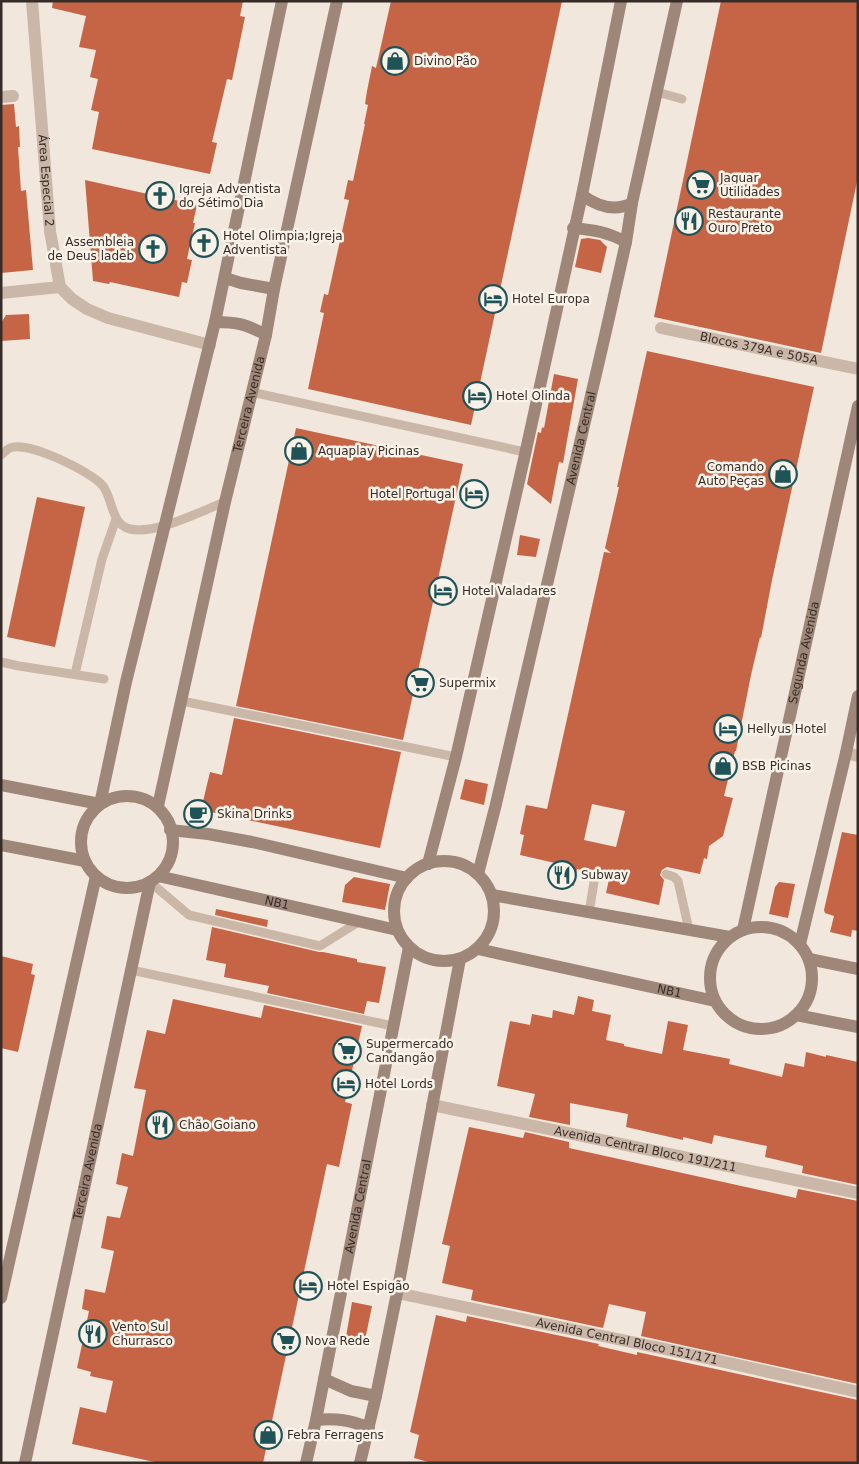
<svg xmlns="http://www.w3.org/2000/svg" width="859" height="1464" viewBox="0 0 859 1464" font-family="'DejaVu Sans',sans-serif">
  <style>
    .building { fill: #c56546; fill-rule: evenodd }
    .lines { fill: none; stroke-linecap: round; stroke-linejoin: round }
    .lane { stroke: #cab7a8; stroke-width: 9 }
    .street { stroke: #cab7a8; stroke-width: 12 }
    .secondary { stroke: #9e8679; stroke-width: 12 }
    .labels { text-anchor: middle; stroke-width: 5; stroke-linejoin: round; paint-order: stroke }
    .poi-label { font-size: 12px; fill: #372d28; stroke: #f9f2e8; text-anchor: start }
    .street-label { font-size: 12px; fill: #372d28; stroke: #f9f2e8 }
  </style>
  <rect width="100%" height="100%" fill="#f2e7dc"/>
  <g class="building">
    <polygon points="53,1 243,1 240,16 245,17 232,80 227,79 212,142 217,143 210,174 92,149 99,112 91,110 98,79 90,77 96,50 79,47 86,16 52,8"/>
    <polygon points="391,1 562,1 471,425 308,389 324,313 320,312 324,294 328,295 349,200 344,199 348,180 353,181 365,124 364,124 368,105 365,104 367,91 372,66 376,68"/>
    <polygon points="721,1 858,1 858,177 821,353 654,317"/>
    <polygon points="14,104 16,127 19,126 20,147 18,147 21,191 26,190 33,270 1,273 1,105"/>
    <polygon points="85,180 197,205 193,223 195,223 187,259 192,260 187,283 182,282 179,297 110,282 109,284 93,281"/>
    <polygon points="588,238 600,240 607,247 601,273 575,267 581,239"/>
    <polygon points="29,314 30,339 1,341 1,323 6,315"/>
    <path d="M647,351l167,36 -42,193 -11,58 -1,-1 -9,38 -15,76h-1l-11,45 9,2 -10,38 -14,10 -2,13 -3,-1 -4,16 -33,-7 -5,3 -2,5 4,5 -5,25 -53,-12 4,-18 -9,-2 -5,-3 -5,2 -14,-3 -3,17 -23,-4 4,-19 -35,-8 4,-20 -4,-1 6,-29 21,4 57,-257 7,1 -6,-5 14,-61h-2zM592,804l33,7 -9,36 -32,-7z"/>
    <polygon points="554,374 578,379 563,463 559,462 551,504 527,484 538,432 541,433 542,427 544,428"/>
    <polygon points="296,428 463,464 403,740 236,706"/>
    <polygon points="37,497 85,507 55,647 7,637"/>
    <polygon points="520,535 540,539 536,557 517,555"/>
    <polygon points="234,718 401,752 380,848 201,810 210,772 222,775"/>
    <polygon points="465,779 488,784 484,805 460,799"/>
    <polygon points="842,832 858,835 858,931 852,930 851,937 830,932 834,916 825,913 824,910"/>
    <polygon points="354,877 390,884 385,910 342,902 345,885"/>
    <polygon points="779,882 795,884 788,918 769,914 775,887"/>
    <polygon points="216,909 268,920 267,927 215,915"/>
    <polygon points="212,927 319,952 323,952 357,959 357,962 386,967 379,1003 367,1001 364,1014 267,993 269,986 224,977 226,964 206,960"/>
    <polygon points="1,956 33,964 31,974 35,975 18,1052 1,1048"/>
    <polygon points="578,996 594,1000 592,1011 611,1015 606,1040 624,1044 624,1046 662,1054 668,1021 688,1025 683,1050 730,1059 729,1064 782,1077 785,1063 804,1067 806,1052 826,1057 826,1055 858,1062 858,1185 802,1173 803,1166 765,1157 767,1146 714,1135 712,1144 683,1137 683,1140 626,1127 628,1114 570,1103 570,1125 529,1117 535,1094 497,1086 510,1021 530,1025 532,1014 552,1018 553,1010 574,1015"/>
    <polygon points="173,999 261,1018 264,1005 362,1026 345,1102 352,1104 339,1167 327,1164 263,1463 159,1463 72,1444 80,1407 106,1413 113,1381 90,1376 91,1372 77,1368 89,1311 82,1309 85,1289 105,1293 114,1251 101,1248 107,1216 120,1218 128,1187 116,1184 122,1153 133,1156 146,1090 134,1088 147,1030 165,1034"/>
    <polygon points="469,1127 523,1138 525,1132 569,1142 569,1148 796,1198 798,1189 858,1201 858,1384 641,1336 646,1312 609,1304 603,1328 471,1300 473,1290 442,1283 450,1246 442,1244"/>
    <polygon points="352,1302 372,1306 365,1340 346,1337"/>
    <polygon points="436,1315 466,1322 467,1316 599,1344 598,1346 637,1355 637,1352 858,1400 858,1463 432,1463 414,1458 419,1435 410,1432"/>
  </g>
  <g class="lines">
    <g class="lane">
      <polyline points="657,92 682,99"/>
      <polyline points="251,392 525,452"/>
      <path d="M1,455c3,-2 6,-6 9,-7 17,-8 82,24 93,38 10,13 8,39 27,43 25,6 71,-18 95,-27"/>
      <polyline points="1,662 19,666 104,679"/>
      <polyline points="75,674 102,559 116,519"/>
      <polyline points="182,701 456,757"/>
      <polyline points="666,874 674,877 678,881 689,930"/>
      <polyline points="150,882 189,915 320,946 360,921"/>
      <polyline points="589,913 595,876"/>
      <polyline points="131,970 393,1026"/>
    </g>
    <g class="street">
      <path id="s1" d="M32,1l18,230 10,56 12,12 15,10 21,9 102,27"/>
      <polyline points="1,97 13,96"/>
      <polyline points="1,293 60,287"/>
      <path id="s2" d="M661,328l197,41"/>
      <polyline points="846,753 858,756"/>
      <path id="s3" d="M432,1105l426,88"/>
      <path id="s4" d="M397,1293l287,60 174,39"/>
    </g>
    <g class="secondary">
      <path d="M582,195c15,11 33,17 50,8"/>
      <path d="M573,228c22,2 34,4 53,14"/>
      <polyline points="225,278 241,283 274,289"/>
      <path d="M215,322c22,0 31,2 51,13"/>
      <polyline points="1,785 100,804 126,682 215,322 282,1"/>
      <circle cx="127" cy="842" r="46"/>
      <path id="s5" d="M158,806l67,-304 41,-167 8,-46 63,-288"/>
      <polyline points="170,830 208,834 252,842 407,878"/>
      <polyline points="1,845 85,861"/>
      <circle cx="444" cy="911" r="50"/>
      <polyline points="428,864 456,757 524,459 582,195 621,1"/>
      <path id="s6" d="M478,874l18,-70 110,-473 20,-89 6,-39 45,-202"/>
      <path id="s7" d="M158,876l239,54"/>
      <polyline points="492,895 730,937"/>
      <circle cx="761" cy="978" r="51"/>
      <path id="s8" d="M743,930l115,-524"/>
      <polyline points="800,944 846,753 858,696"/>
      <path id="s9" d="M478,949l237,52"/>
      <polyline points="809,959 858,969"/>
      <polyline points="796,1015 858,1027"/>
      <polyline points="1,1298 96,876"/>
      <polyline points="324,1379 351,1391 376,1396"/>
      <path d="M316,1420c20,-2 35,0 53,8"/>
      <path id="s10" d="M25,1463l125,-581"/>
      <path id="s11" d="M306,1463l10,-43 93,-473"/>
      <polyline points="360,1463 376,1396 397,1293 460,959"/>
    </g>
  </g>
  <defs>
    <symbol id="shop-ring" viewBox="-11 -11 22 22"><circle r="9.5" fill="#f9f2e8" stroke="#1e5458" stroke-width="1.5"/><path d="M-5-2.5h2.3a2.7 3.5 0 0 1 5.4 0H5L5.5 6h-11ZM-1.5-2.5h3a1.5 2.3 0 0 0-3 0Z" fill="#1e5458"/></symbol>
    <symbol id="supermarket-ring" viewBox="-11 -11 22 22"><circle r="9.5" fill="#f9f2e8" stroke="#1e5458" stroke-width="1.5"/><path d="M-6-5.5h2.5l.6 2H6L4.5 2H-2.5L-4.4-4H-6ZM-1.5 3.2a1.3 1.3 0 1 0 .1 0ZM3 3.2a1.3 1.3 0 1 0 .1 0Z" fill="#1e5458"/></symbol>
    <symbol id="church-ring" viewBox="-11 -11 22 22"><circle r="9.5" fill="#f9f2e8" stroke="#1e5458" stroke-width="1.5"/><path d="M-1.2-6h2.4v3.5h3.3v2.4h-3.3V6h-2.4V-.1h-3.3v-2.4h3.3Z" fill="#1e5458"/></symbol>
    <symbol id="restaurant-ring" viewBox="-11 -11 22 22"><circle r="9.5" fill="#f9f2e8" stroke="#1e5458" stroke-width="1.5"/><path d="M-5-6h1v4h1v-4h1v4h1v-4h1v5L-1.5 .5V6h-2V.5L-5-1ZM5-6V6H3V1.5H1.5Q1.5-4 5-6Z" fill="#1e5458"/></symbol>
    <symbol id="hotel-ring" viewBox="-11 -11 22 22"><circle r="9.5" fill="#f9f2e8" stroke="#1e5458" stroke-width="1.5"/><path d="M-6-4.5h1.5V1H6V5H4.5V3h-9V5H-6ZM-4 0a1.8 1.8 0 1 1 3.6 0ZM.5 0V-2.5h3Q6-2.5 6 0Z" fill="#1e5458"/></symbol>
    <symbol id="cafe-ring" viewBox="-11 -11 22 22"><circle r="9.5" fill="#f9f2e8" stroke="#1e5458" stroke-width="1.5"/><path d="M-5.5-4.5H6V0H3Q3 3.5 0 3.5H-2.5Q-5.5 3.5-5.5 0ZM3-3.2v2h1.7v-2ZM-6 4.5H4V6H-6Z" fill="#1e5458"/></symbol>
  </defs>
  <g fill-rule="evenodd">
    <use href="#shop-ring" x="379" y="45" width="32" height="32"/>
    <use href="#supermarket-ring" x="685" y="169" width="32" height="32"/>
    <use href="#church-ring" x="144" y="180" width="32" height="32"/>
    <use href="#restaurant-ring" x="673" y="205" width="32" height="32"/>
    <use href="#church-ring" x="188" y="227" width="32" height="32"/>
    <use href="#church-ring" x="137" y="233" width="32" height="32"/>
    <use href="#hotel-ring" x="477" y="283" width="32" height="32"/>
    <use href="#hotel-ring" x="461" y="380" width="32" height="32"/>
    <use href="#shop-ring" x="283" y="435" width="32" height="32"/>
    <use href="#shop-ring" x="767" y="458" width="32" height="32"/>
    <use href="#hotel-ring" x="458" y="478" width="32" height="32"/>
    <use href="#hotel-ring" x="427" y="575" width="32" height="32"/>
    <use href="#supermarket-ring" x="404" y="667" width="32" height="32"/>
    <use href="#hotel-ring" x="712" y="713" width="32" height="32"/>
    <use href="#shop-ring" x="707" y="750" width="32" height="32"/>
    <use href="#cafe-ring" x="182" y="798" width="32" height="32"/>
    <use href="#restaurant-ring" x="546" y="859" width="32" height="32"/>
    <use href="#supermarket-ring" x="331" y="1035" width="32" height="32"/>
    <use href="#hotel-ring" x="330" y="1068" width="32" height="32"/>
    <use href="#restaurant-ring" x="144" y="1109" width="32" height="32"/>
    <use href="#hotel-ring" x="292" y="1270" width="32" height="32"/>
    <use href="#restaurant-ring" x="77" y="1318" width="32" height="32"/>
    <use href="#supermarket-ring" x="270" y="1325" width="32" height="32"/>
    <use href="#shop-ring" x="252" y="1419" width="32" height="32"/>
  </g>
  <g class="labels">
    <g class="poi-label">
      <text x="414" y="65">Divino Pão</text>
      <text x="720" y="182">Jaguar<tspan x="720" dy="14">Utilidades</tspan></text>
      <text x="179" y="193">Igreja Adventista<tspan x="179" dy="14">do Sétimo Dia</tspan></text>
      <text x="708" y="218">Restaurante<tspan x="708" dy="14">Ouro Preto</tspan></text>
      <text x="223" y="240">Hotel Olimpia;Igreja<tspan x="223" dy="14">Adventista</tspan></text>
      <text x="134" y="246" text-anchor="end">Assembleia<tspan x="134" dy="14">de Deus ladeb</tspan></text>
      <text x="512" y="303">Hotel Europa</text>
      <text x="496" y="400">Hotel Olinda</text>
      <text x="318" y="455">Aquaplay Picinas</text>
      <text x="764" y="471" text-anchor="end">Comando<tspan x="764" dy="14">Auto Peças</tspan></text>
      <text x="455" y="498" text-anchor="end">Hotel Portugal</text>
      <text x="462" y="595">Hotel Valadares</text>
      <text x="439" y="687">Supermix</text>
      <text x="747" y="733">Hellyus Hotel</text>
      <text x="742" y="770">BSB Picinas</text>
      <text x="217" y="818">Skina Drinks</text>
      <text x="581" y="879">Subway</text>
      <text x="366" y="1048">Supermercado<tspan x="366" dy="14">Candangão</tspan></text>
      <text x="365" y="1088">Hotel Lords</text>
      <text x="179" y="1129">Chão Goiano</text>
      <text x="327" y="1290">Hotel Espigão</text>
      <text x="112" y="1331">Vento Sul<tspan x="112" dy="14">Churrasco</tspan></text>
      <text x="305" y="1345">Nova Rede</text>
      <text x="287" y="1439">Febra Ferragens</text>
    </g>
    <g class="street-label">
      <text dy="4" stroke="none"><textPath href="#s1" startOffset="180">Área Especial 2</textPath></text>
      <text dy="4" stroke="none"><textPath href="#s2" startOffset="100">Blocos 379A e 505A</textPath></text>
      <text dy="4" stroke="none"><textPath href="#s5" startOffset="412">Terceira Avenida</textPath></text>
      <text dy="4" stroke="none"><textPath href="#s6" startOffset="448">Avenida Central</textPath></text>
      <text dy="4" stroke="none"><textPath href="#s8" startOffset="284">Segunda Avenida</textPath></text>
      <text dy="4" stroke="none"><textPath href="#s7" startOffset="122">NB1</textPath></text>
      <text dy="4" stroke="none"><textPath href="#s9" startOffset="196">NB1</textPath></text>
      <text dy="4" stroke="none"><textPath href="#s3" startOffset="218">Avenida Central Bloco 191/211</textPath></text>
      <text dy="4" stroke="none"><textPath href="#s10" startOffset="298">Terceira Avenida</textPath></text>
      <text dy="4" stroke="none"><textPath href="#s11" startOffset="262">Avenida Central</textPath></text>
      <text dy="4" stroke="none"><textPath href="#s4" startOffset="235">Avenida Central Bloco 151/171</textPath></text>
    </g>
  </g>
  <rect width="859" height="1464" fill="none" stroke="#372d28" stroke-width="5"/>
</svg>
